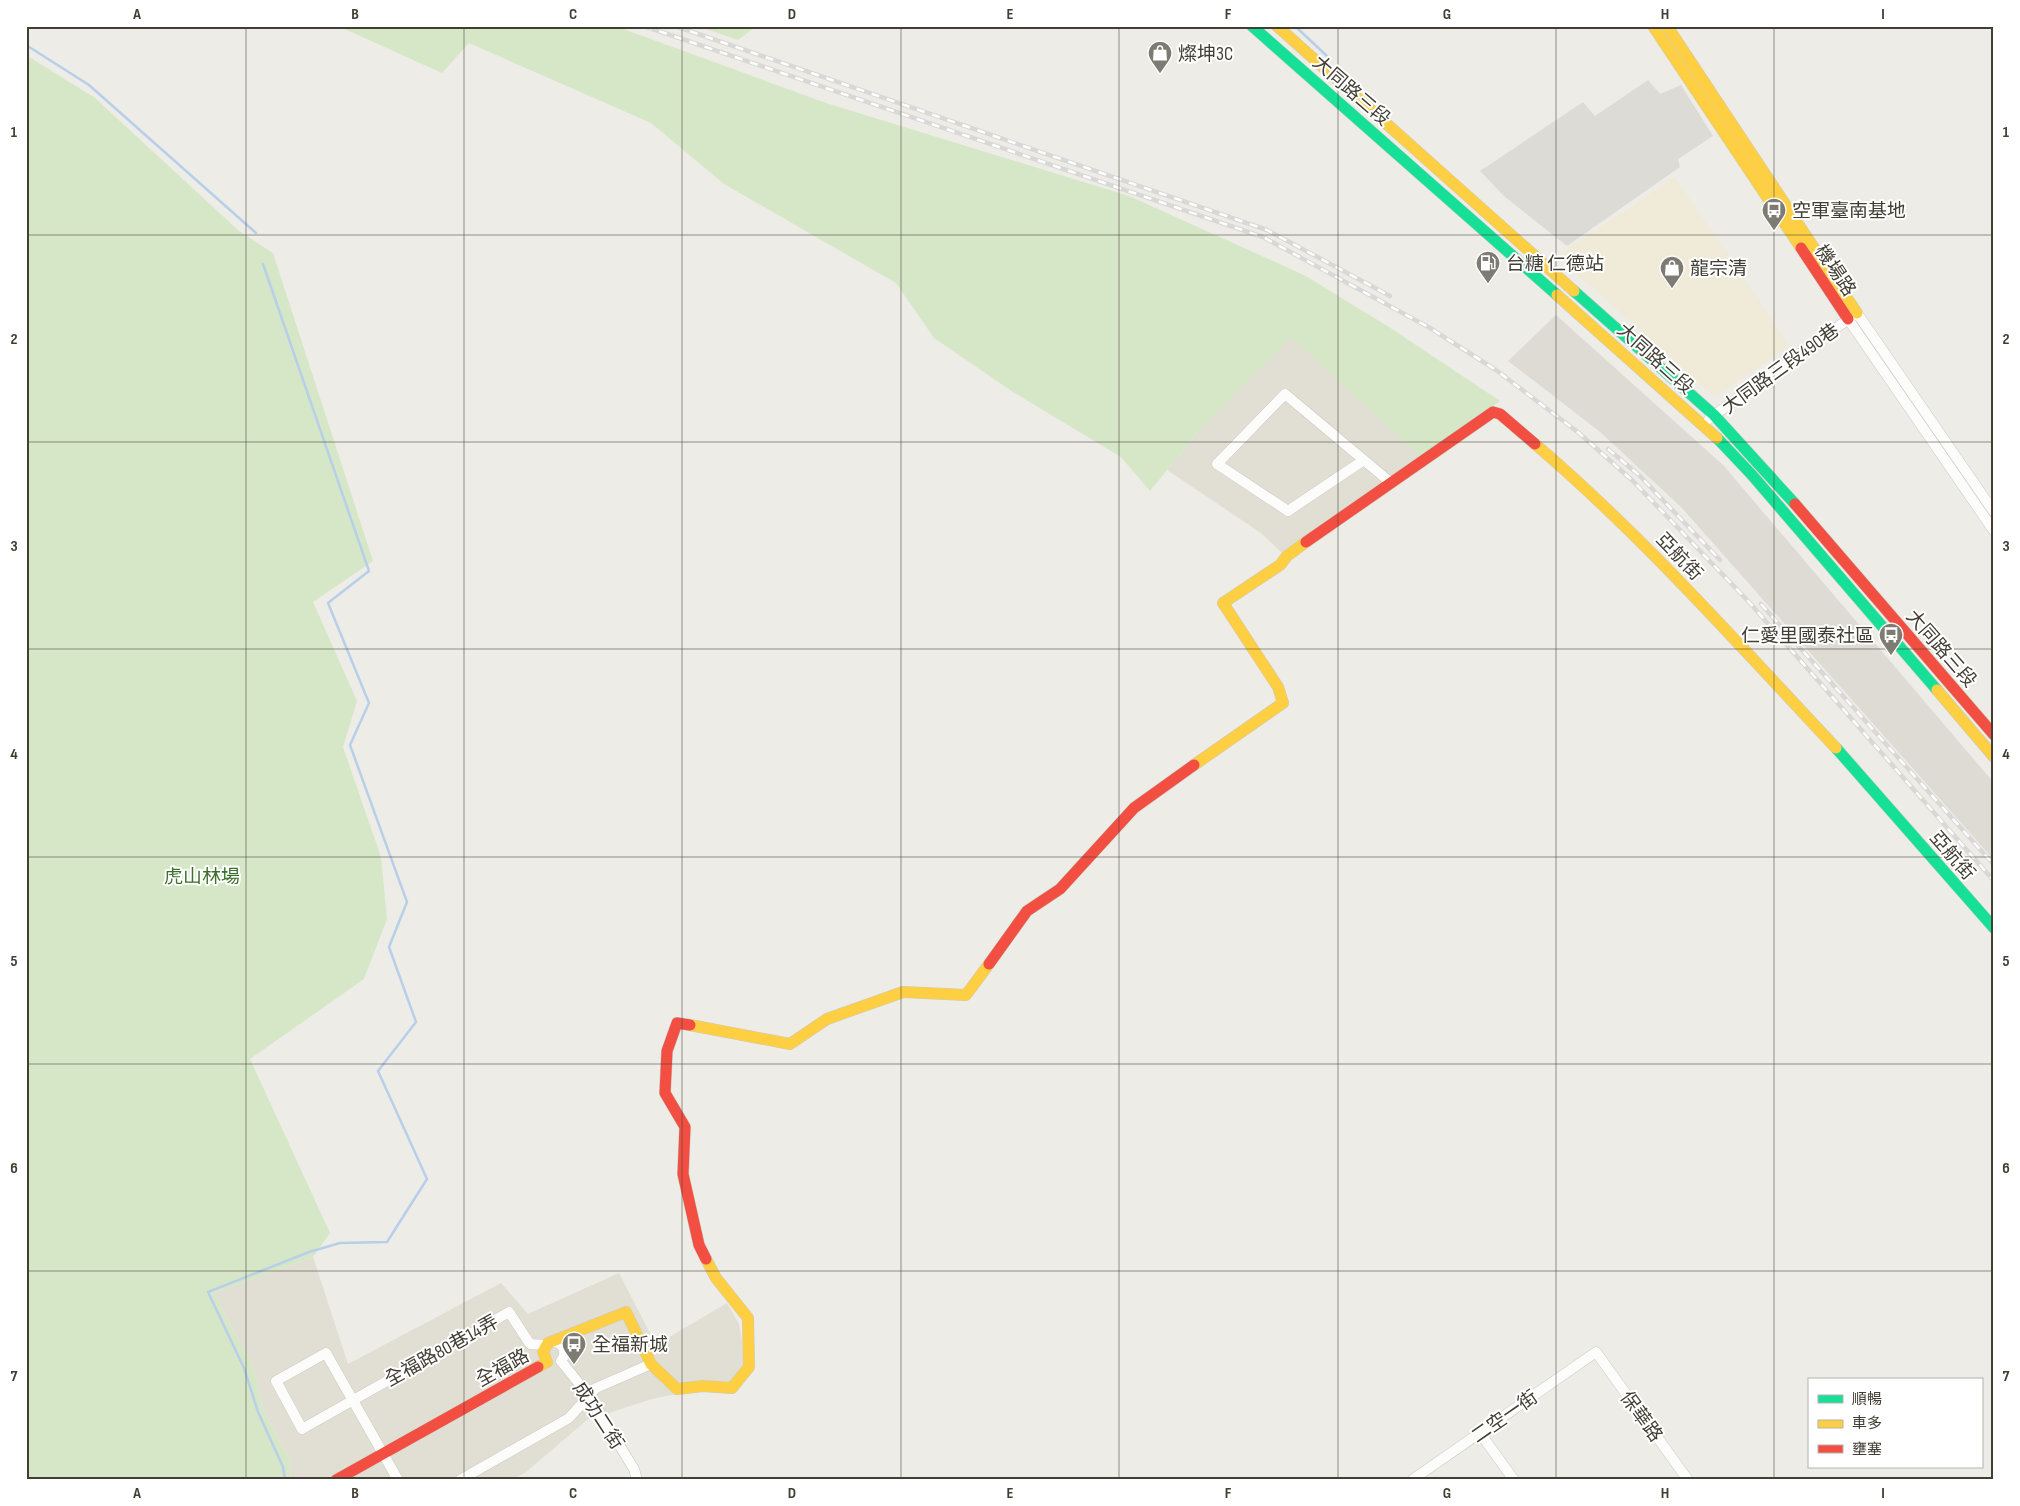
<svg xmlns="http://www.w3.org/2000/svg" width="2020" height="1506" viewBox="0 0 2020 1506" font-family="'Sofia Sans Condensed','Noto Sans TC',sans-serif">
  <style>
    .residential { fill: #e1dfd3 }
    .commercial { fill: #f0ead9 }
    .industrial { fill: #dddbd4 }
    .green { fill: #d6e7c7 }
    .parking { fill: #dcdbd6 }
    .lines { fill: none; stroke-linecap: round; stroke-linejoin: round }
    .stream { stroke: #b8cfea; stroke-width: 2.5 }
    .street-casing { stroke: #cbcac4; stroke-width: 11 }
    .fast-casing { stroke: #cccabe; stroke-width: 12 }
    .slow-casing { stroke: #cccabe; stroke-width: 12 }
    .jam-casing { stroke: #cccabe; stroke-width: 12 }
    .street { stroke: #fcfcfb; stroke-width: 10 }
    .fast { stroke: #16e098; stroke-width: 11 }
    .slow { stroke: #ffcf43; stroke-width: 11 }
    .jam { stroke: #f24e42; stroke-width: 11 }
    .rail-casing { stroke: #d8d8d7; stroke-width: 4.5 }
    .rail { stroke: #fff; stroke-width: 2.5; stroke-dasharray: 8; stroke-linecap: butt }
    .grid { fill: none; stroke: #423e34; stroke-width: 1; stroke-opacity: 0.55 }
    .labels { text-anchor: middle; stroke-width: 4; stroke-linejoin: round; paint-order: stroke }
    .poi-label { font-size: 19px; fill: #423e34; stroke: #fff; text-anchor: start }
    .street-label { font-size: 19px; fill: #423e34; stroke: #fff }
    .park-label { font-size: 19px; fill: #3b6f2b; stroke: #fff }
    .neatline { fill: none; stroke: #423e34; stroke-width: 2 }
    .grid-label { font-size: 16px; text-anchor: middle; font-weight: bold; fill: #423e34 }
  </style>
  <rect width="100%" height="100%" fill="#edece6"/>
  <g class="residential">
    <polygon points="1291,336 1421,457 1282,553 1261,533 1167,470 1202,427"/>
    <polygon points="313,1257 348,1364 501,1283 528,1314 619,1273 656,1345 727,1303 739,1324 746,1364 730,1383 652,1399 587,1420 526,1472 512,1480 291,1480 289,1458 263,1410 253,1366 213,1293"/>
  </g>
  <polygon class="commercial" points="1675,177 1789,346 1715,397 1557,256"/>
  <polygon class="industrial" points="1556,315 1723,465 1994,783 1994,860 1681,507 1599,431 1508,361"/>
  <g class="green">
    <polygon points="338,26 615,26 826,103 1129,196 1304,275 1389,327 1500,401 1421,457 1291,337 1202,427 1150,491 1121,457 1013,392 934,338 896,283 724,184 651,123 469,43 442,73"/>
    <polygon points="697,26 756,26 738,40"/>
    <polygon points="26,55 95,98 239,231 273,253 373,561 313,602 357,701 343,747 381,857 387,919 364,979 250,1059 330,1233 313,1257 213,1293 253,1366 263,1410 289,1458 291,1480 26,1480"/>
  </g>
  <polygon class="parking" points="1648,80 1660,94 1681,85 1713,136 1678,159 1680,167 1567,246 1505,197 1480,171 1583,102 1595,116"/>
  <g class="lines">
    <g class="stream">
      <polyline points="1295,26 1329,58"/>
      <polyline points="26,45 89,85 256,233"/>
      <polyline points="263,264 369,571 328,603 369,703 350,745 407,902 389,947 416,1022 378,1071 427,1179 387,1242 340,1243 309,1252 208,1292 244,1368 258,1412 283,1467 285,1480"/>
    </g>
    <defs>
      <g id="street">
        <polyline points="1848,319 1994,531"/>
        <polyline points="1709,419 1857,313 1994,512"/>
        <polyline points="1364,460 1288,511 1217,464 1285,394 1390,482"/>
        <path d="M551,1342c12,-1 17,10 10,19l28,35 45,73 3,11"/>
        <polyline points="1480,1433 1514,1480"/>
        <polyline points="398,1480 326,1353 276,1381 302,1429 509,1312 530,1344 546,1345"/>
        <polyline points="460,1480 569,1418 596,1388 651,1364"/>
        <polyline points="1412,1480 1596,1352 1688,1480"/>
      </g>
      <g id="fast">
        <polyline points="1252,26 1557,295"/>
        <polyline points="1574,291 1714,415 1795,504"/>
        <polyline points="1717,438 1752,475 1937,690"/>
        <polyline points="1836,748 1994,928"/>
      </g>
      <g id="slow">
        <polyline points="1277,26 1574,291"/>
        <polyline points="1653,26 1801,248"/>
        <polyline points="1667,26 1857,313"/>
        <polyline points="1557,295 1717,438"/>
        <path d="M1535,444c109,93 203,200 301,304"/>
        <polyline points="1937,690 1994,757"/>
        <polyline points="1194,765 1283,703 1278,687 1223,603 1280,565 1287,556 1306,542"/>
        <polyline points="690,1025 790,1044 827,1019 903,992 966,995 989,964"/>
        <polyline points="538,1367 547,1362 543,1352 548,1343 626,1312 651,1364 677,1389 703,1386 732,1388 749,1367 748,1318 716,1278 706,1259"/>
      </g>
      <g id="jam">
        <polyline points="1801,248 1848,319"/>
        <polyline points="1795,504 1994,735"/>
        <polyline points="1306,542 1493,412 1500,414 1535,444"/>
        <polyline points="989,964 1027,911 1060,889 1134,808 1194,765"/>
        <polyline points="690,1025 677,1023 667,1051 665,1093 685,1127 683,1174 699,1245 706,1259"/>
        <polyline points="336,1480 538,1367"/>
      </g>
    </defs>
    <use href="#street" class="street-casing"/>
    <use href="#fast" class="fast-casing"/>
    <use href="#slow" class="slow-casing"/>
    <use href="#jam" class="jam-casing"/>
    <use href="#street" class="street"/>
    <use href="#fast" class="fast"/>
    <use href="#slow" class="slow"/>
    <use href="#jam" class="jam"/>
    <defs>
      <g id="rail">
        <polyline points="644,26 1263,237 1430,328 1496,370 1579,433 1633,481 1749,602 1994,881"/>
        <polyline points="675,26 1267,230 1390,296"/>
        <polyline points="1608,449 1639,475 1720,560"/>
        <polyline points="1761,604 1994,865"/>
      </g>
    </defs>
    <use href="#rail" class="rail-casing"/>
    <use href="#rail" class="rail"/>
  </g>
  <path class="grid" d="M246,26v1454M464,26v1454M682,26v1454M901,26v1454M1119,26v1454M1338,26v1454M1556,26v1454M1774,26v1454M26,235h1968M26,442h1968M26,649h1968M26,857h1968M26,1064h1968M26,1271h1968"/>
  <defs>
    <symbol id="shop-pin" viewBox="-11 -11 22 30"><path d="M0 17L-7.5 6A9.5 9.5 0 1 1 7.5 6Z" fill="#7e7b72" stroke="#fff"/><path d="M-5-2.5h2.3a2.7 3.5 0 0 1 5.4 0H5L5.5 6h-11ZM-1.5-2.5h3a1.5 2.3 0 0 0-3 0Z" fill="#fff"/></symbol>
    <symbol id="bus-pin" viewBox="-11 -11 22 30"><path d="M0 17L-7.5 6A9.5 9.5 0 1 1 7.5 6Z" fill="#7e7b72" stroke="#fff"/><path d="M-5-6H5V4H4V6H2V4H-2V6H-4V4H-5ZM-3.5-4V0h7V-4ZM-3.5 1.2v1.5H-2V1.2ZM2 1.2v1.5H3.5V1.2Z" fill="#fff"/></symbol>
    <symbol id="fuel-pin" viewBox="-11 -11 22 30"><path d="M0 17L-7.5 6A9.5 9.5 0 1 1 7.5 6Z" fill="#7e7b72" stroke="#fff"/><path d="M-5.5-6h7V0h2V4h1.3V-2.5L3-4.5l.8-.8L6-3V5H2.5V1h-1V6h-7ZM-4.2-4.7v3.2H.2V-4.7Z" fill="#fff"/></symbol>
  </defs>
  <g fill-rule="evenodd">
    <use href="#shop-pin" x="1146" y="39" width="28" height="38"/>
    <use href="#bus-pin" x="1760" y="196" width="28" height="38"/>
    <use href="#fuel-pin" x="1474" y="249" width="28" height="38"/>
    <use href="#shop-pin" x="1658" y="254" width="28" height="38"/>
    <use href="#bus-pin" x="1877" y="621" width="28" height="38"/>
    <use href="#bus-pin" x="560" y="1330" width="28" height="38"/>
  </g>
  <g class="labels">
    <g class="poi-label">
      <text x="1178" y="60">燦坤3C</text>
      <text x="1792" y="217">空軍臺南基地</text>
      <text x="1506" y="270">台糖 仁德站</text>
      <text x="1690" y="275">龍宗清</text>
      <text x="1874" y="642" text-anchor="end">仁愛里國泰社區</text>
      <text x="592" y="1351">全福新城</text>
    </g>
    <g class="street-label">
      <text transform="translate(1352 90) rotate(41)" y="7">大同路三段</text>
      <text transform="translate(1836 270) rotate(56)" y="7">機場路</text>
      <text transform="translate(1656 358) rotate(42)" y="7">大同路三段</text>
      <text transform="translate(1780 368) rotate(-36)" y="7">大同路三段490巷</text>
      <text transform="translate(1680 556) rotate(46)" y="7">亞航街</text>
      <text transform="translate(1942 648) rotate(49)" y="7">大同路三段</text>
      <text transform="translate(1953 855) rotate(49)" y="7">亞航街</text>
      <text transform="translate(441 1350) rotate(-29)" y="7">全福路80巷14弄</text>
      <text transform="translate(502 1367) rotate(-29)" y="7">全福路</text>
      <text transform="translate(599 1415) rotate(57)" y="7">成功二街</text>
      <text transform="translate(1504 1416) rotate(-35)" y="7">二空一街</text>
      <text transform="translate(1642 1416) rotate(54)" y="7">保華路</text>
    </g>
    <g class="park-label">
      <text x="202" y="883">虎山林場</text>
    </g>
  </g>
  <rect width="2020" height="1506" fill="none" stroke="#ffffff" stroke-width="55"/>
  <rect x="1808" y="1378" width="175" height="90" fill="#ffffff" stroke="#b3b2ae"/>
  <rect x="1818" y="1395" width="25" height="8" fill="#16e098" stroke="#b3b2ae"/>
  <text x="1852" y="1404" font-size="15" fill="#423e34">順暢</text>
  <rect x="1818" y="1420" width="25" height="8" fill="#ffcf43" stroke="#b3b2ae"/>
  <text x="1852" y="1428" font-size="15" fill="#423e34">車多</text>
  <rect x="1818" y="1445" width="25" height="8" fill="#f24e42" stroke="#b3b2ae"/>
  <text x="1852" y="1454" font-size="15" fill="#423e34">壅塞</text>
  <rect x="28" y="28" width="1964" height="1450" class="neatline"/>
  <g class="grid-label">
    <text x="137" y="19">A</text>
    <text x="355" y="19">B</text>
    <text x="573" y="19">C</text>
    <text x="792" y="19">D</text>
    <text x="1010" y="19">E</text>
    <text x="1228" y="19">F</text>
    <text x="1447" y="19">G</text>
    <text x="1665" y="19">H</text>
    <text x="1883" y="19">I</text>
    <text x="14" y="137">1</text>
    <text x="2006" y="137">1</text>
    <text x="14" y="344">2</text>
    <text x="2006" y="344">2</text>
    <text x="14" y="551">3</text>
    <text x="2006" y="551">3</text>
    <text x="14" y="759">4</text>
    <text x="2006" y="759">4</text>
    <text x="14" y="966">5</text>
    <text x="2006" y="966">5</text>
    <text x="14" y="1173">6</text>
    <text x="2006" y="1173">6</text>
    <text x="14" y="1381">7</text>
    <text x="2006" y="1381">7</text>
    <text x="137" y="1498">A</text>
    <text x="355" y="1498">B</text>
    <text x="573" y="1498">C</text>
    <text x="792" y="1498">D</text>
    <text x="1010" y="1498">E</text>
    <text x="1228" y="1498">F</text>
    <text x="1447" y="1498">G</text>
    <text x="1665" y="1498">H</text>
    <text x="1883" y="1498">I</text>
  </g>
</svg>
